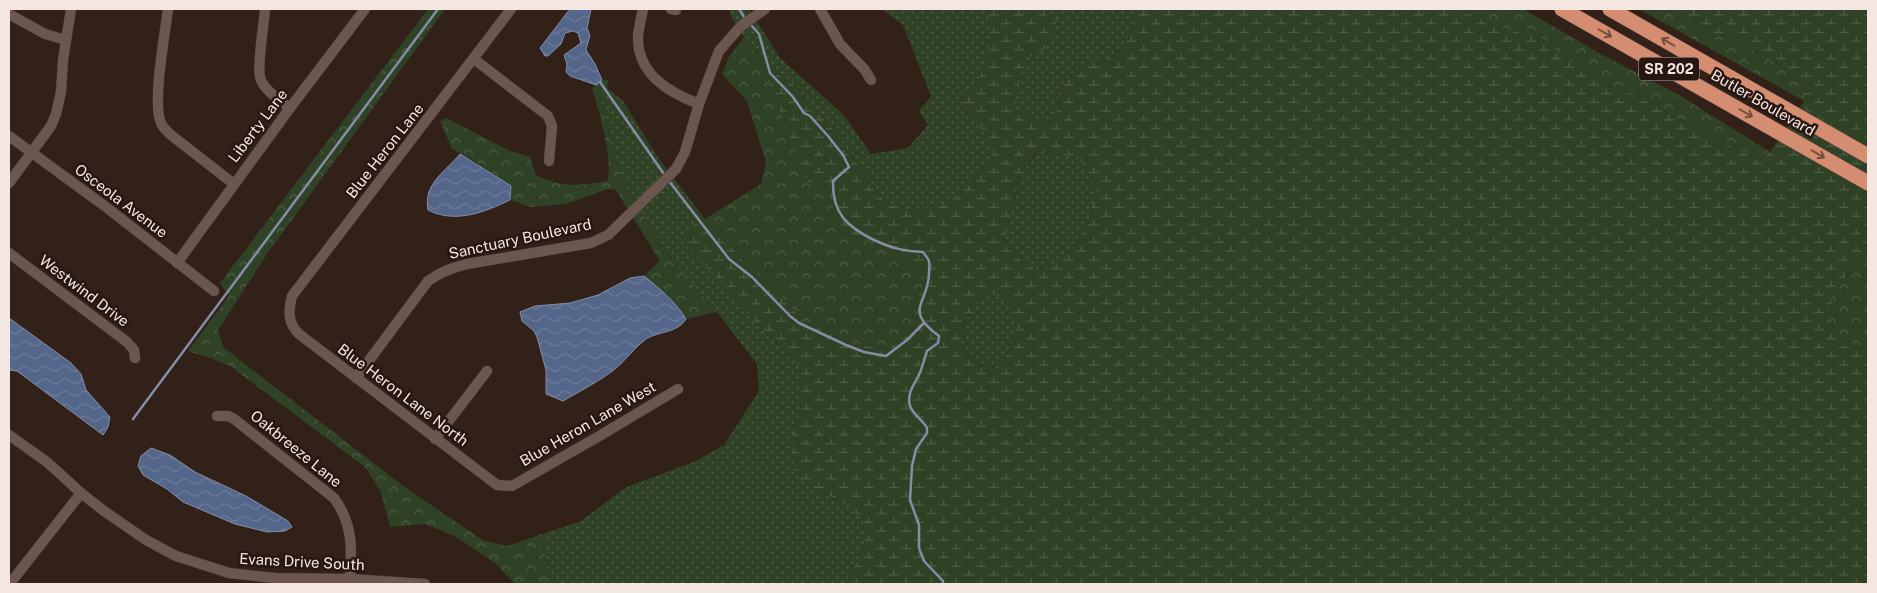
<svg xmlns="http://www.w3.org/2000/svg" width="1877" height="593" viewBox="0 0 1877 593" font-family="'Public Sans',sans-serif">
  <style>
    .grass { fill: url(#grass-dots) }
    .forest { fill: url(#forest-crowns) }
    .wetland { fill: url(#wetland-marsh); fill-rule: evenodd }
    .water { fill: url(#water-waves); stroke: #848da4 }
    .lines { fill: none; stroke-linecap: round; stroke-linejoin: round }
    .stream { stroke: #848da4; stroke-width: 2.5 }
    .minor-casing { stroke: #493b35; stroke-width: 11 }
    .motorway-casing { stroke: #493b35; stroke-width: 16 }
    .minor { stroke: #6c574e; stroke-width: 10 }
    .motorway { stroke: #d58d72; stroke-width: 15 }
    .oneway { stroke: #764c3c }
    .labels { text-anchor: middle; stroke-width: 5; stroke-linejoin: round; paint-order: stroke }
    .shield { fill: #281710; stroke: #b7a9a3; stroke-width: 1 }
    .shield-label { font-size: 14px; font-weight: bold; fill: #f4e7e2 }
    .street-label { font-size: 15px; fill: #f4e7e2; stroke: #281710 }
  </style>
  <defs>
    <pattern id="grass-dots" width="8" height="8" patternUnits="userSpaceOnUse" patternTransform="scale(1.25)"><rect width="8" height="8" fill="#304226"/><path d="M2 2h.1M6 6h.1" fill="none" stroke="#4f5d45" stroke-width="1.8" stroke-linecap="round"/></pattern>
    <pattern id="forest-crowns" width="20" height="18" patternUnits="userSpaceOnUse" patternTransform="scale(1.25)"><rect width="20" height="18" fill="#304226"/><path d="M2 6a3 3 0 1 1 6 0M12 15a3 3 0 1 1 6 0" fill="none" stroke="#4f5d45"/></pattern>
    <pattern id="wetland-marsh" width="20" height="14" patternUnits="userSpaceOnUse" patternTransform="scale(1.25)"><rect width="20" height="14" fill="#304226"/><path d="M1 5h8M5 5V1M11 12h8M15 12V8" fill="none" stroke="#4f5d45"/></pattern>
    <pattern id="water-waves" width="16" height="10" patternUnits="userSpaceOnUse" patternTransform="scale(1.25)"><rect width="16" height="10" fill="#54668a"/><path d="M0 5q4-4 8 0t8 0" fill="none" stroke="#6d7c9a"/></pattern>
  </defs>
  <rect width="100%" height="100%" fill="#322119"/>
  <g class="grass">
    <polygon points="729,9 749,9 780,58 844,115 871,154 908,148 928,125 919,111 931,96 903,25 882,9 988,9 990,45 983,72 975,88 958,95 982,127 993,156 971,184 947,203 913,211 886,204 826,120 798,88 777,73 751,48 732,18"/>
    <path d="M1044,9h97l-19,41 -17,10 -24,5 -22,23 -3,27 -7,9 -34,-15c1,-17 3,-43 17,-54 3,-2 8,-4 12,-6l3,-32z"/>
    <polygon points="607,88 623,101 659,159 705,219 689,227 726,286 746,312 800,368 803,400 792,436 813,488 847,505 863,519 865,546 845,584 557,584 547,571 542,534 579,522 627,487 696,461 724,445 759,391 757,364 717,312 672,261 622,181 600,96"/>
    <polygon points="1038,151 1078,157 1096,188 1088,225 1060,260 1039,274 1018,258 1005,239 1021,172"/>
    <path d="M986,292l23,8c13,32 5,41 -10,69l-26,-7 -12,-18 3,-22z"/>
  </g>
  <g class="forest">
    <polygon points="428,9 445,9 267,254 218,330 223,347 406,488 484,541 508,546 542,534 547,571 557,584 515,584 495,563 455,536 425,524 390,527 381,492 365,467 230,366 213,359 188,351 229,296 220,283"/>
    <polygon points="1455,9 1523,9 1599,53 1679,95 1770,152 1760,160 1738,150 1634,95 1601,84 1541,38 1503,28"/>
    <polygon points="1639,9 1676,9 1698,21 1717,38 1723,33 1806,80 1808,95 1804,101"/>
    <polygon points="744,37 751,48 777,73 767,80 827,184 836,218 848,233 910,259 921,270 922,287 915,304 917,327 890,348 853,345 803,321 779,293 747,265 705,219 761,184 766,162 747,101 722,74 729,57"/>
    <path d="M602,80h6l-1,8 -7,8 22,85 50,80 45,51 -31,7 -20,-25 -22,-18 16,-15 -44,-71 -8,-1 -42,15 -36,3 -19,-7 -1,-14 -38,-26 -20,-11 -12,-28 6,-3 64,33 20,6 6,18c26,13 44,11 72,6 4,-25 -8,-68 -16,-92z"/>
    <polygon points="1868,258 1868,350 1838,344 1833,330 1831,317 1832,294 1852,268"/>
  </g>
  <path class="wetland" d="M988,9h56l3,8 10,1c-1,10 -6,25 -14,32 -4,3 -9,3 -13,8 -11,15 -13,32 -14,51l33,15 7,-9 3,-26 22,-24 24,-5 17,-10 19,-41h314l48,19 38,10 60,46 33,11 104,55 22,10 10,-8 38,-57 -2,-15 -83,-47 -6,5 -18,-8 -1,-9 -22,-12h192v249l-16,10 -20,26 -1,23 2,13 5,14 30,6v234h-1023l20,-38 -2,-26 -16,-15 -34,-17 -18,-13 -3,-39 11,-36 -3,-32 -54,-56 -20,-26 -43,-43 6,-16 16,-8 42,46 32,28 24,28 50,24 37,3 27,-21 -2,-23 7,-17 -1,-17 -11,-11 -62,-26 -12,-15 -9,-34 -17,2 -43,-107 10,-6 21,15 28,32 60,84 27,7 34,-8 24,-19 22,-28 -12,-29 -23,-33 17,-6c15,-31 15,-46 13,-79zM1037,151l41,6 18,31 -8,37 -28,35 -21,13 -21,-15 -13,-19 16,-67zM986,292l23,8c13,32 5,41 -10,69l-26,-7 -12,-18 3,-22z"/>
  <g class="water">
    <polygon points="570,9 591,9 587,28 590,35 586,50 595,64 602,80 596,85 570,76 566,72 567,64 564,55 581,43 578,33 573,31 565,33 561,44 548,56 545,56 540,48"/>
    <path d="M460,154l51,32 -1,14c-25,12 -55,24 -82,10 -5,-26 17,-38 32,-56z"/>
    <path d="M644,276c16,13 31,25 42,43 -8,14 -27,12 -40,20 -11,8 -20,21 -31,30 -15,12 -35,22 -52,32l-17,-7v-24l-9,-33 -3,-6 -12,-10 -2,-9 15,-6 35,-3 28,-8 32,-17z"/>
    <polygon points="9,318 71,363 81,374 86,390 110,417 108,427 103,435 17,371 9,370"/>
    <polygon points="151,448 170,455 195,472 246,496 288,521 292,527 285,531 267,532 235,524 183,502 167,489 143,475 138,466 141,456"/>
  </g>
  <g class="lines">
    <g class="stream">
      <polyline points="739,9 746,20"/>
      <path d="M750,24l9,10 11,39 23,24 11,16 6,3 18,20 15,19 6,12 -16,14c-1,32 14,46 41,59 17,8 30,11 49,12 2,3 6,7 6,10 1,3 0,9 0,12 -1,30 -26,36 10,62l-1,7 -11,8c-2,6 -4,13 -6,19 -4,12 -15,21 -11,36 3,9 13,14 17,22v5l-11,16 -4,17 -2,34 9,25v23l5,13 19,20v3"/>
      <polyline points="600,82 666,177"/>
      <polyline points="669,181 729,259 752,277 790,316 799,323 846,345 864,352 886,356 907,340 924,323"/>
      <polyline points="133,419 438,9"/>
    </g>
    <defs>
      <g id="minor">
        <path d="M168,9c-3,25 -16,94 -7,114 2,5 6,8 10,12l63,49"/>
        <path d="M265,9c-1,16 -8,54 -5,68 3,13 20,23 30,31"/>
        <path d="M511,9l-219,287c-4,16 -4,27 7,38l198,151 15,1 89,-51 77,-46"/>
        <path d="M643,9c-2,9 -4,18 -5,27 -1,38 30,56 61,68"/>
        <polyline points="671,9 676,10"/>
        <polyline points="820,9 840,44 865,70 871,80"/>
        <polyline points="9,14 45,34 66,40"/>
        <polyline points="474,59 548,116 552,126 549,161"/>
        <polyline points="9,136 106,207 214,291"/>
        <polyline points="9,183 51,126 56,114 61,92 63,60 71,9"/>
        <polyline points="9,253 127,342 134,350 135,358"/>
        <polyline points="177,263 290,108 365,9"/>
        <path d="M356,378l72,-97c13,-9 23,-13 39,-17l124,-21 17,-8 68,-66 9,-17 14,-48 20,-53 22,-25 24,-17"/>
        <path d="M217,416h11l6,3 100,79c19,26 18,51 16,81"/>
        <polyline points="9,435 47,462 81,493 104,511 146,540 176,556 229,573 275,578 350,579 425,584"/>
        <polyline points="435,439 487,371"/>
        <polyline points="12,581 81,493"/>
      </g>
      <g id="motorway">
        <polyline points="1562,9 1868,183"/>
        <polyline points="1610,9 1868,156"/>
      </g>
    </defs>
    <use href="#minor" class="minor-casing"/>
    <use href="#motorway" class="motorway-casing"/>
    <use href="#minor" class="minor"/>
    <use href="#motorway" class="motorway"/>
  </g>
  <defs><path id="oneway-shaft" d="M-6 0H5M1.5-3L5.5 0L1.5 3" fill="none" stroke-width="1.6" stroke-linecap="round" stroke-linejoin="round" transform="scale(1.25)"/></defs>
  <g class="oneway">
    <use href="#oneway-shaft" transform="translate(1605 33) rotate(30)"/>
    <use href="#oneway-shaft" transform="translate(1668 42) rotate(-150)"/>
    <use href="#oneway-shaft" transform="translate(1746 113) rotate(30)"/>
    <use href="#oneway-shaft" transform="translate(1818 154) rotate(30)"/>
  </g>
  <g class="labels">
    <rect class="shield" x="1639" y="57.5" width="60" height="23" rx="4"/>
    <g class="shield-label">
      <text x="1669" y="74">SR 202</text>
    </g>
    <g class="street-label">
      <text transform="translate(1763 103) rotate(30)" y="5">Butler Boulevard</text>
      <text transform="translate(258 126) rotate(-53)" y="5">Liberty Lane</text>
      <text transform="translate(385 151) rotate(-52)" y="5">Blue Heron Lane</text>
      <text transform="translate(121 201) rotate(37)" y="5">Osceola Avenue</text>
      <text transform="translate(520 239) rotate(-12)" y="5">Sanctuary Boulevard</text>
      <text transform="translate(84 291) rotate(37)" y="5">Westwind Drive</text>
      <text transform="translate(403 395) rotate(37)" y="5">Blue Heron Lane North</text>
      <text transform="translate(588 424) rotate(-30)" y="5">Blue Heron Lane West</text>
      <text transform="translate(296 449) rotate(39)" y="5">Oakbreeze Lane</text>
      <text transform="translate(302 562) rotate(3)" y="5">Evans Drive South</text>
    </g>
  </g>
  <rect width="1877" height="593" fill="none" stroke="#f4e7e2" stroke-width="20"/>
</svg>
